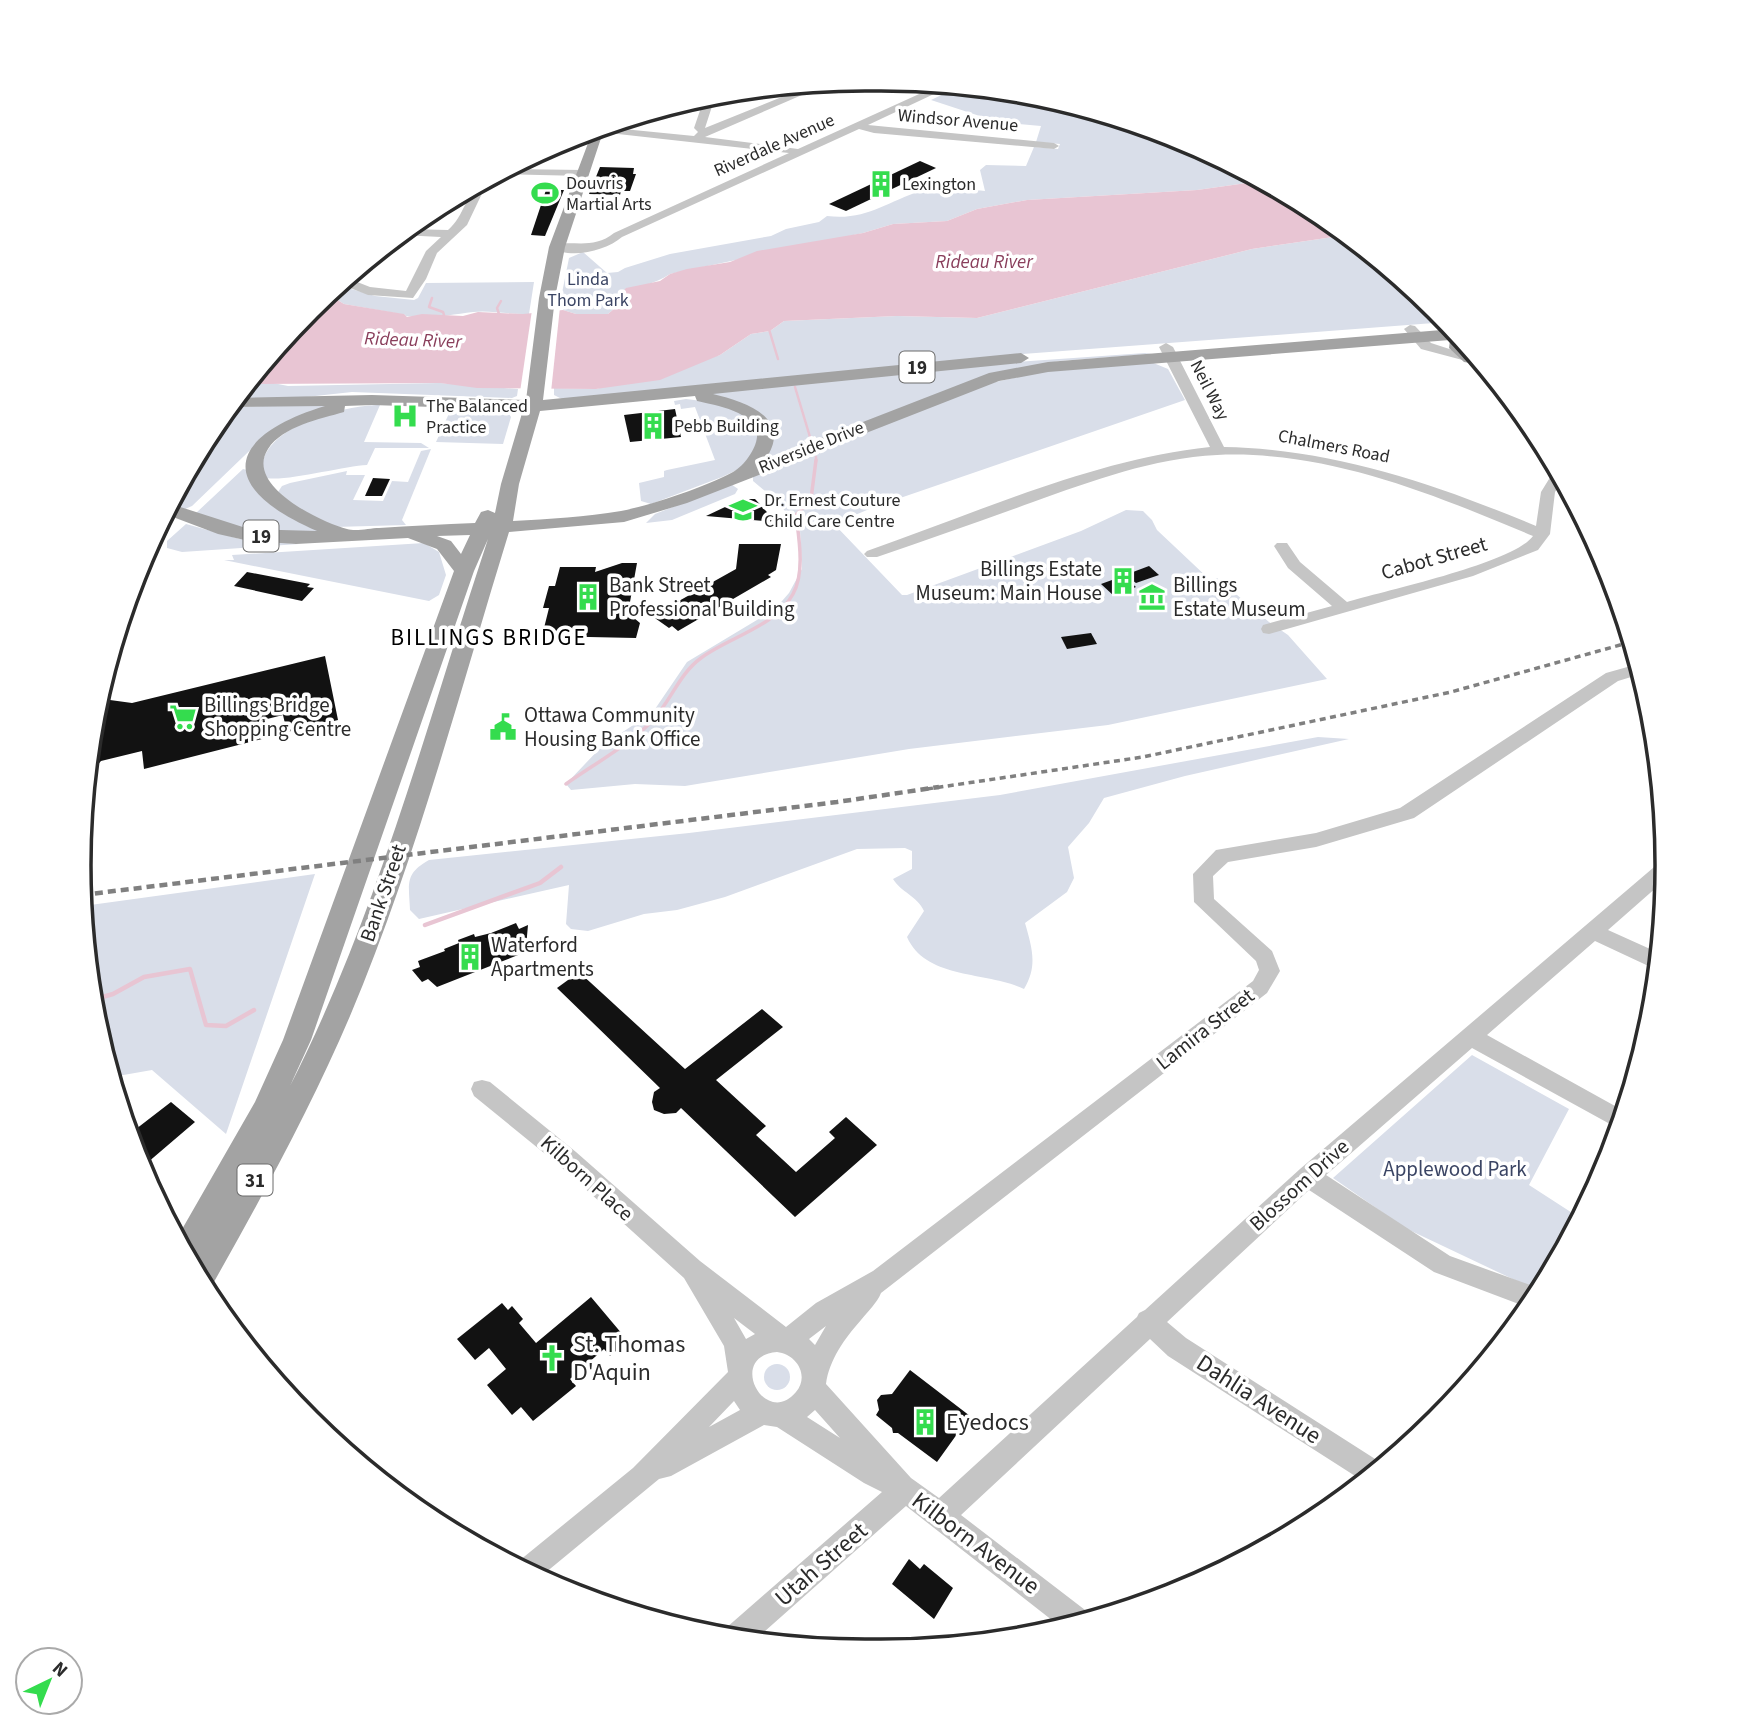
<svg xmlns="http://www.w3.org/2000/svg" width="1746" height="1730" viewBox="0 0 1746 1730" font-family="'Source Sans 3',sans-serif">
  <style>
    .green { fill: #d9dee9 }
    .water { fill: #e8c5d3 }
    .pier { fill: #fff }
    .lines { fill: none; stroke-linecap: round; stroke-linejoin: round }
    .stream-far2 { stroke: #e8c5d3; stroke-width: 2.5 }
    .stream-far1 { stroke: #e8c5d3; stroke-width: 3.5 }
    .stream { stroke: #e8c5d3; stroke-width: 4.5 }
    .building { fill: #121212 }
    .minor { fill: #c5c5c5; fill-rule: evenodd }
    .major { fill: #a3a3a3; fill-rule: evenodd }
    .rail-far1 { stroke: #808080; stroke-width: 3.5; stroke-dasharray: 6 4.5; stroke-linecap: butt }
    .rail { stroke: #808080; stroke-width: 4.5; stroke-dasharray: 8 5; stroke-linecap: butt }
    .labels { text-anchor: middle; stroke-width: 7; stroke-linejoin: round; paint-order: stroke }
    .far-street-label { font-size: 18px; fill: #2b2b2b; stroke: #fff }
    .far-poi-label { font-size: 18px; fill: #2b2b2b; stroke: #fff; text-anchor: start }
    .far-park-label { font-size: 18px; fill: #3b4564; stroke: #fff }
    .far-water-label { font-size: 19px; font-style: italic; fill: #893e5b; stroke: #fff }
    .shield { fill: #fff; stroke: #6b6b6b; stroke-width: 2 }
    .shield-label { font-size: 19px; font-weight: bold; fill: #2b2b2b }
    .street-label { font-size: 21px; fill: #2b2b2b; stroke: #fff }
    .poi-label { font-size: 21px; fill: #2b2b2b; stroke: #fff; text-anchor: start }
    .park-label { font-size: 21px; fill: #3b4564; stroke: #fff }
    .neighbourhood-label { font-size: 23px; letter-spacing: 2px; fill: #000; stroke: #fff }
    .near-poi-label { font-size: 24px; fill: #2b2b2b; stroke: #fff; text-anchor: start }
    .near-street-label { font-size: 24px; fill: #2b2b2b; stroke: #fff }
    .rim { fill: none; stroke: #2b2b2b; stroke-width: 3.5 }
  </style>
  <rect width="100%" height="100%" fill="#fff"/>
  <g class="green">
    <path d="M958,87l54,11 9,-5 13,1 147,44 80,43 -64,9 -170,10 -50,9 -30,12 -54,3 -30,9 -193,41c-15,10 -35,13 -51,22l3,6 -14,12h-32l-13,-4 -1,-17 7,-35 14,-6 24,21 11,-1 7,-4 45,-14 101,-18 15,-7 33,-7 8,-6c38,5 60,-14 93,-25 15,-6 48,-1 65,0l-5,-21 6,-5 40,1 8,-19 24,2 2,-5 -24,-2 5,-16 -43,-4 -67,-22z"/>
    <polygon points="1347,235 1437,309 1447,322 1011,355 562,399 554,395 554,388 596,389 720,355 751,334 770,331 784,321 897,316 977,318 1252,249"/>
    <path d="M534,282l-5,32h-6c-16,0 -35,-4 -50,-2 -22,3 -47,7 -69,4l2,-1 -62,-11 -16,-10 10,-9 37,11 39,4 4,-2 8,-15z"/>
    <polygon points="1145,353 1152,354 1059,361 983,377 818,440 815,436 804,440 807,444 769,457 768,426 699,394 942,367"/>
    <polygon points="1151,362 1168,369 1185,400 874,507 834,524 902,595 907,595 1081,531 1126,510 1143,511 1152,520 1157,530 1209,579 1217,578 1269,622 1288,635 1327,679 1108,725 909,749 685,786 635,784 571,790 566,784 603,745 653,712 687,662 775,609 789,593 802,569 800,530 777,501 753,481 753,476 991,383 1040,372"/>
    <polygon points="268,382 288,386 440,383 518,389 517,396 512,398 352,392 306,397 235,399 248,384"/>
    <polygon points="686,399 726,404 755,422 760,446 739,469 722,477 651,504 641,501 639,483 664,477 664,471 667,470 715,460 695,407 681,409 680,404 675,405 674,401"/>
    <polygon points="335,404 287,422 269,432 192,506 185,509 171,504 211,429 229,407"/>
    <path d="M380,405l-16,37 57,1 8,5h-54l-8,17c-24,1 -89,19 -104,12 -11,-48 80,-72 117,-72z"/>
    <polygon points="451,409 509,414 511,417 503,444 436,442"/>
    <polygon points="431,449 402,520 406,525 334,527 310,519 278,492 282,486 290,483 347,471 346,475 365,475 353,500 383,501 392,481 408,482 421,451"/>
    <polygon points="243,469 247,470 249,477 320,532 254,532 196,513"/>
    <polygon points="731,484 738,489 735,494 672,520 646,523 655,514"/>
    <polygon points="186,524 240,539 299,544 182,552 167,548 167,541"/>
    <polygon points="424,543 439,552 446,575 439,595 429,601 224,560 234,560 232,555"/>
    <path d="M1318,737l31,2 -164,37 -81,22 -15,25 -21,24 6,31 -7,14 -42,31c7,25 13,43 -1,66 -37,-18 -98,-9 -117,-52l17,-26c-7,-15 -23,-19 -31,-32l19,-10v-18l-7,-3 -48,1 -132,48 -48,13 -33,4 -56,17 -17,-2 -5,-5 3,-39 -150,34 -9,-9c-1,-26 -6,-36 19,-50l260,-27 311,-38z"/>
    <polygon points="315,874 226,1134 152,1070 112,1077 94,1019 83,906"/>
    <polygon points="1472,1055 1569,1109 1529,1185 1580,1218 1540,1292 1405,1228 1333,1178"/>
    <circle cx="777" cy="1377" r="13"/>
  </g>
  <polygon class="water" points="1261,181 1317,211 1347,235 1252,249 977,318 897,316 784,321 770,331 751,334 720,355 660,380 596,389 477,388 440,383 248,384 309,309 328,294 344,304 404,314 407,317 422,314 463,316 478,312 523,314 563,310 576,314 608,314 622,302 617,298 626,288 660,281 670,274 687,269 730,262 757,251 863,233 893,224 947,221 977,209 1027,200 1197,190"/>
  <polygon class="pier" points="560,307 551,392 520,392 532,310"/>
  <g class="lines">
    <g class="stream-far2">
      <polyline points="432,298 429,307 443,312 444,315"/>
      <polyline points="499,314 497,308 501,301"/>
      <polyline points="768,326 778,359"/>
      <polyline points="795,387 810,437"/>
      <polyline points="816,462 816,457"/>
    </g>
    <path class="stream-far1" d="M566,784c28,-20 62,-38 86,-63 19,-20 27,-47 49,-63 28,-21 74,-31 92,-64 12,-22 6,-55 3,-79l15,-16 5,-39"/>
    <g class="stream">
      <polyline points="425,925 540,883 561,867"/>
      <polyline points="92,1000 113,994 144,977 190,969 206,1025 226,1026 254,1010"/>
    </g>
  </g>
  <g class="building">
    <polygon points="920,161 936,168 846,211 829,204"/>
    <polygon points="600,167 634,168 633,174 636,174 630,191 621,191 620,195 589,194"/>
    <polygon points="546,190 564,190 545,236 531,235"/>
    <polygon points="675,409 681,437 630,442 624,415"/>
    <polygon points="373,478 390,479 382,496 365,496"/>
    <polygon points="742,499 755,499 776,522 706,516"/>
    <polygon points="739,544 781,544 776,570 768,575 771,577 678,631 672,626 669,628 652,616 736,569"/>
    <polygon points="622,563 637,563 628,613 640,623 636,638 542,636 549,608 543,608 549,586 555,586 560,567 596,567 595,572"/>
    <polygon points="1149,566 1159,575 1136,583 1125,575"/>
    <polygon points="247,572 310,584 307,587 314,588 302,601 234,586"/>
    <polygon points="1123,576 1136,587 1114,596 1101,584"/>
    <polygon points="1091,633 1097,644 1067,649 1061,637"/>
    <polygon points="325,656 338,720 287,732 283,715 259,721 262,739 144,769 142,751 101,761 87,777 94,712 104,679 110,700 132,703"/>
    <polygon points="516,923 519,929 528,925 526,947 520,949 523,953 437,987 428,979 422,982 412,970 420,967 418,961 445,951 444,949 459,943 458,940 474,934 475,937 491,933"/>
    <polygon points="579,972 685,1069 762,1009 783,1027 716,1080 766,1126 756,1135 796,1172 835,1138 829,1132 846,1117 877,1145 795,1217 681,1108 676,1113 664,1114 654,1110 652,1102 654,1092 660,1088 557,988"/>
    <polygon points="171,1102 195,1122 140,1169 124,1119 136,1129"/>
    <polygon points="591,1297 628,1341 610,1356 604,1349 570,1379 576,1386 533,1421 521,1407 512,1415 487,1385 506,1369 489,1348 475,1360 457,1339 502,1303 508,1310 512,1306 523,1319 519,1323 536,1343"/>
    <polygon points="910,1370 970,1416 937,1462 898,1433 893,1433 892,1428 876,1415 879,1410 877,1400 881,1395 892,1394"/>
    <polygon points="909,1559 920,1569 924,1564 953,1588 934,1619 892,1584"/>
  </g>
  <g class="lines">
    <g class="minor">
      <path d="M832,82l-127,55 93,12 141,-64 12,1 -83,39 186,18 5,3 -5,3 -180,-16 -15,-4 -237,108c-16,14 -53,23 -71,10 15,-10 40,5 63,-14l175,-80 -198,-22 12,-4 91,9 4,-4 -4,-4 11,-32 11,-2 -11,34 109,-44z"/>
      <polygon points="508,169 583,170 589,173 583,176 498,174"/>
      <path d="M485,181l2,2 -20,42 -30,28 -11,26 -13,19 -45,-3 -28,-11 7,-6 23,9 36,4 20,-40 15,-14 -41,-2 7,-6 41,1c17,-14 17,-38 37,-49z"/>
      <polygon points="1410,325 1415,326 1431,343 1477,358 1470,362 1421,349 1404,329"/>
      <path d="M1166,343l7,4 51,100c110,2 211,37 312,79l5,-34 13,-21 3,-1 6,10 -8,12 -5,42 -12,16 -65,26 -204,58 -6,-1 -2,-4 2,-4 69,-19 -44,-38 -14,-22 3,-3h10l13,19 47,40c37,-11 167,-39 186,-66 -100,-42 -206,-86 -316,-81 -64,3 -125,26 -184,47 -52,19 -104,37 -156,55h-10l-3,-3 3,-3c112,-39 224,-91 343,-104l-51,-100z"/>
      <path d="M1638,664l3,10 -23,7 -204,137 -98,29 -88,15 -15,14 1,23 58,52 8,20 -13,22 -386,300c-4,10 -13,18 -20,27 -16,18 -32,40 -35,64l85,94 28,20 198,-181 2,-4 6,-3 155,-141 360,-307 7,-2 -1,19 -58,51 51,23 -2,17 -62,-29 -108,94 137,76 -5,18 -147,-81 -146,127 124,81 91,33 -12,19 -95,-36 -125,-82 -142,132 19,16 197,126 -20,17 -195,-125 -18,-17 -189,176 128,98 2,6 -29,9 -156,-122 -151,134 -33,-3 4,-9 156,-136 -18,-9 -87,-56 -13,-2 -93,51 -12,3 -120,99 -25,-13 119,-97 95,-96 -4,-26 -40,-68 -124,-112 -86,-70 -3,-7 3,-7 8,-2 8,2 86,70 124,109 86,66 30,-24 57,-32 380,-290 6,-11 -3,-9 -62,-59 -1,-28 23,-24 100,-17 84,-25 206,-135zM734,1318l21,16 -9,5zM826,1326l-11,19 -6,-6zM777,1352c19,2 33,23 19,40 -31,37 -70,-36 -19,-40zM734,1401l6,9 -31,17zM815,1410l25,28 -33,-21z"/>
    </g>
    <path class="major" d="M605,126l-40,121 -10,51 -12,102 478,-47 8,5 -8,5 -308,31c33,8 81,24 52,66l224,-87 59,-11 406,-33 24,30 -8,4 -6,-1 -15,-14 1,-8 -402,32 -49,9 -312,122 -63,19 -115,10c-50,162 -93,328 -159,484 -40,94 -90,184 -140,273l-4,2 -29,-53 78,-136 28,-62 171,-469 -17,-22 -29,-11 -112,6 -47,-3 -31,-7 -53,-20 6,-10 78,25 68,2c-100,-43 -93,-94 8,-125l-97,1 8,-9 136,-3 154,5 13,-102 10,-51 44,-117zM695,396l2,5c18,4 61,11 60,36 -1,12 -13,29 -24,35 -28,15 -81,33 -112,39 -35,6 -72,8 -108,10l6,-37 21,-73zM372,405l151,5 -22,74 -6,29 -7,-3 -7,2 -6,11c-32,1 -64,3 -96,5 -9,0 -23,4 -32,1 -26,-7 -103,-43 -79,-80 15,-23 52,-30 76,-37l1,-6zM470,535l-9,19 -10,-13 -14,-5zM488,539c-61,184 -110,374 -198,547l21,-46 163,-469z"/>
    <polyline class="rail-far1" points="927,789 1143,757 1451,692 1631,642"/>
    <polyline class="rail" points="82,895 837,802 939,787"/>
  </g>
  <defs>
    <symbol id="building-bare" viewBox="-9 -9 18 18"><path d="M-4-6H4V6H1V3H-1V6H-4ZM-2.5-4.3h1.7v1.8h-1.7ZM.8-4.3h1.7v1.8H.8ZM-2.5-1h1.7V.8h-1.7ZM.8-1h1.7V.8H.8Z" fill="#34dc4e" stroke="#fff" stroke-width="2.5" paint-order="stroke"/></symbol>
    <symbol id="stadium-bare" viewBox="-9 -9 18 18"><path d="M0-5a6.5 5 0 1 0 0 10a6.5 5 0 1 0 0-10ZM-3.5-1.8h7v3.6h-7Z" fill="#34dc4e" stroke="#fff" stroke-width="2.5" paint-order="stroke"/></symbol>
    <symbol id="hospital-bare" viewBox="-9 -9 18 18"><path d="M-5-5h3v3.5h4V-5h3V5h-3V1.5h-4V5h-3Z" fill="#34dc4e" stroke="#fff" stroke-width="2.5" paint-order="stroke"/></symbol>
    <symbol id="school-bare" viewBox="-9 -9 18 18"><path d="M0-5L7-2L0 1L-7-2ZM-4 1L0 2.5L4 1V4Q0 6-4 4Z" fill="#34dc4e" stroke="#fff" stroke-width="2.5" paint-order="stroke"/></symbol>
    <symbol id="museum-bare" viewBox="-9 -9 18 18"><path d="M0-6L6-3V-2H-6V-3ZM-5-1h2V3h-2ZM-1-1h2V3h-2ZM3-1h2V3H3ZM-6 4H6V6H-6Z" fill="#34dc4e" stroke="#fff" stroke-width="2.5" paint-order="stroke"/></symbol>
    <symbol id="supermarket-bare" viewBox="-9 -9 18 18"><path d="M-6-5.5h2.5l.6 2H6L4.5 2H-2.5L-4.4-4H-6ZM-1.5 3.2a1.3 1.3 0 1 0 .1 0ZM3 3.2a1.3 1.3 0 1 0 .1 0Z" fill="#34dc4e" stroke="#fff" stroke-width="2.5" paint-order="stroke"/></symbol>
    <symbol id="civic-bare" viewBox="-9 -9 18 18"><path d="M-.6-6.5H3V-4.5H.6V-3L4-1V1h2V6H-6V1h2V-1L-.6-3ZM-1.2 2.5V6h2.4V2.5Z" fill="#34dc4e" stroke="#fff" stroke-width="2.5" paint-order="stroke"/></symbol>
    <symbol id="church-bare" viewBox="-9 -9 18 18"><path d="M-1.2-6h2.4v3.5h3.3v2.4h-3.3V6h-2.4V-.1h-3.3v-2.4h3.3Z" fill="#34dc4e" stroke="#fff" stroke-width="2.5" paint-order="stroke"/></symbol>
  </defs>
  <g fill-rule="evenodd">
    <use href="#building-bare" x="862" y="165" width="38" height="38"/>
    <use href="#stadium-bare" x="526" y="174" width="38" height="38"/>
    <use href="#hospital-bare" x="386" y="397" width="38" height="38"/>
    <use href="#building-bare" x="634" y="407" width="38" height="38"/>
    <use href="#school-bare" x="724" y="491" width="38" height="38"/>
    <use href="#building-bare" x="1104" y="562" width="38" height="38"/>
    <use href="#building-bare" x="569" y="578" width="38" height="38"/>
    <use href="#museum-bare" x="1133" y="578" width="38" height="38"/>
    <use href="#supermarket-bare" x="164" y="698" width="38" height="38"/>
    <use href="#civic-bare" x="484" y="708" width="38" height="38"/>
    <use href="#building-bare" x="451" y="938" width="38" height="38"/>
    <use href="#church-bare" x="533" y="1339" width="38" height="38"/>
    <use href="#building-bare" x="906" y="1403" width="38" height="38"/>
  </g>
  <g class="labels">
    <g class="far-street-label">
      <text transform="translate(958 120) rotate(5)" y="6">Windsor Avenue</text>
      <text transform="translate(774 145) rotate(-24)" y="6">Riverdale Avenue</text>
      <text transform="translate(1210 390) rotate(63)" y="6">Neil Way</text>
      <text transform="translate(1334 446) rotate(11)" y="6">Chalmers Road</text>
      <text transform="translate(811 447) rotate(-22)" y="6">Riverside Drive</text>
    </g>
    <g class="far-poi-label">
      <text x="566" y="189">Douvris<tspan x="566" dy="21">Martial Arts</tspan></text>
      <text x="902" y="190">Lexington</text>
      <text x="426" y="412">The Balanced<tspan x="426" dy="21">Practice</tspan></text>
      <text x="674" y="432">Pebb Building</text>
      <text x="764" y="506">Dr. Ernest Couture<tspan x="764" dy="21">Child Care Centre</tspan></text>
    </g>
    <g class="far-park-label">
      <text x="588" y="285">Linda<tspan x="588" dy="21">Thom Park</tspan></text>
    </g>
    <g class="far-water-label">
      <text x="984" y="268">Rideau River</text>
      <text transform="translate(413 339) rotate(2)" y="7">Rideau River</text>
    </g>
    <g class="shield">
      <rect x="899.5" y="351.5" width="35" height="31" rx="5"/>
      <rect x="243.5" y="520.5" width="35" height="31" rx="5"/>
      <rect x="237.5" y="1164.5" width="35" height="31" rx="5"/>
    </g>
    <g class="shield-label">
      <text x="917" y="374">19</text>
      <text x="261" y="543">19</text>
      <text x="255" y="1187">31</text>
    </g>
    <g class="street-label">
      <text transform="translate(1434 558) rotate(-16)" y="7">Cabot Street</text>
      <text transform="translate(383 893) rotate(-71)" y="7">Bank Street</text>
      <text transform="translate(1205 1029) rotate(-38)" y="7">Lamira Street</text>
      <text transform="translate(587 1178) rotate(42)" y="7">Kilborn Place</text>
      <text transform="translate(1299 1185) rotate(-42)" y="7">Blossom Drive</text>
    </g>
    <g class="poi-label">
      <text x="1102" y="576" text-anchor="end">Billings Estate<tspan x="1102" dy="24">Museum: Main House</tspan></text>
      <text x="609" y="592">Bank Street<tspan x="609" dy="24">Professional Building</tspan></text>
      <text x="1173" y="592">Billings<tspan x="1173" dy="24">Estate Museum</tspan></text>
      <text x="204" y="712">Billings Bridge<tspan x="204" dy="24">Shopping Centre</tspan></text>
      <text x="524" y="722">Ottawa Community<tspan x="524" dy="24">Housing Bank Office</tspan></text>
      <text x="491" y="952">Waterford<tspan x="491" dy="24">Apartments</tspan></text>
    </g>
    <g class="park-label">
      <text x="1455" y="1176">Applewood Park</text>
    </g>
    <g class="neighbourhood-label">
      <text x="489" y="645">BILLINGS BRIDGE</text>
    </g>
    <g class="near-poi-label">
      <text x="573" y="1352">St. Thomas<tspan x="573" dy="28">D'Aquin</tspan></text>
      <text x="946" y="1430">Eyedocs</text>
    </g>
    <g class="near-street-label">
      <text transform="translate(1259 1399) rotate(33)" y="8">Dahlia Avenue</text>
      <text transform="translate(976 1543) rotate(37)" y="8">Kilborn Avenue</text>
      <text transform="translate(821 1564) rotate(-41)" y="8">Utah Street</text>
    </g>
  </g>
  <path d="M0 0H1746V1730H0ZM865 91H881A774 774 0 0 1 1655 865V865A774 774 0 0 1 881 1639H865A774 774 0 0 1 91 865V865A774 774 0 0 1 865 91Z" fill="#fff" fill-rule="evenodd"/>
  <path class="rim" d="M865 91H881A774 774 0 0 1 1655 865V865A774 774 0 0 1 881 1639H865A774 774 0 0 1 91 865V865A774 774 0 0 1 865 91Z"/>
  <g transform="translate(49 1681) rotate(43)"><circle r="33" fill="#ffffff" stroke="#aaaaaa" stroke-width="2"/>
  <path d="M0-5L12 26L0 18L-12 26Z" fill="#34dc4e"/>
  <text y="-10" font-size="19" font-weight="bold" text-anchor="middle" fill="#2b2b2b">N</text>
  </g>
</svg>
